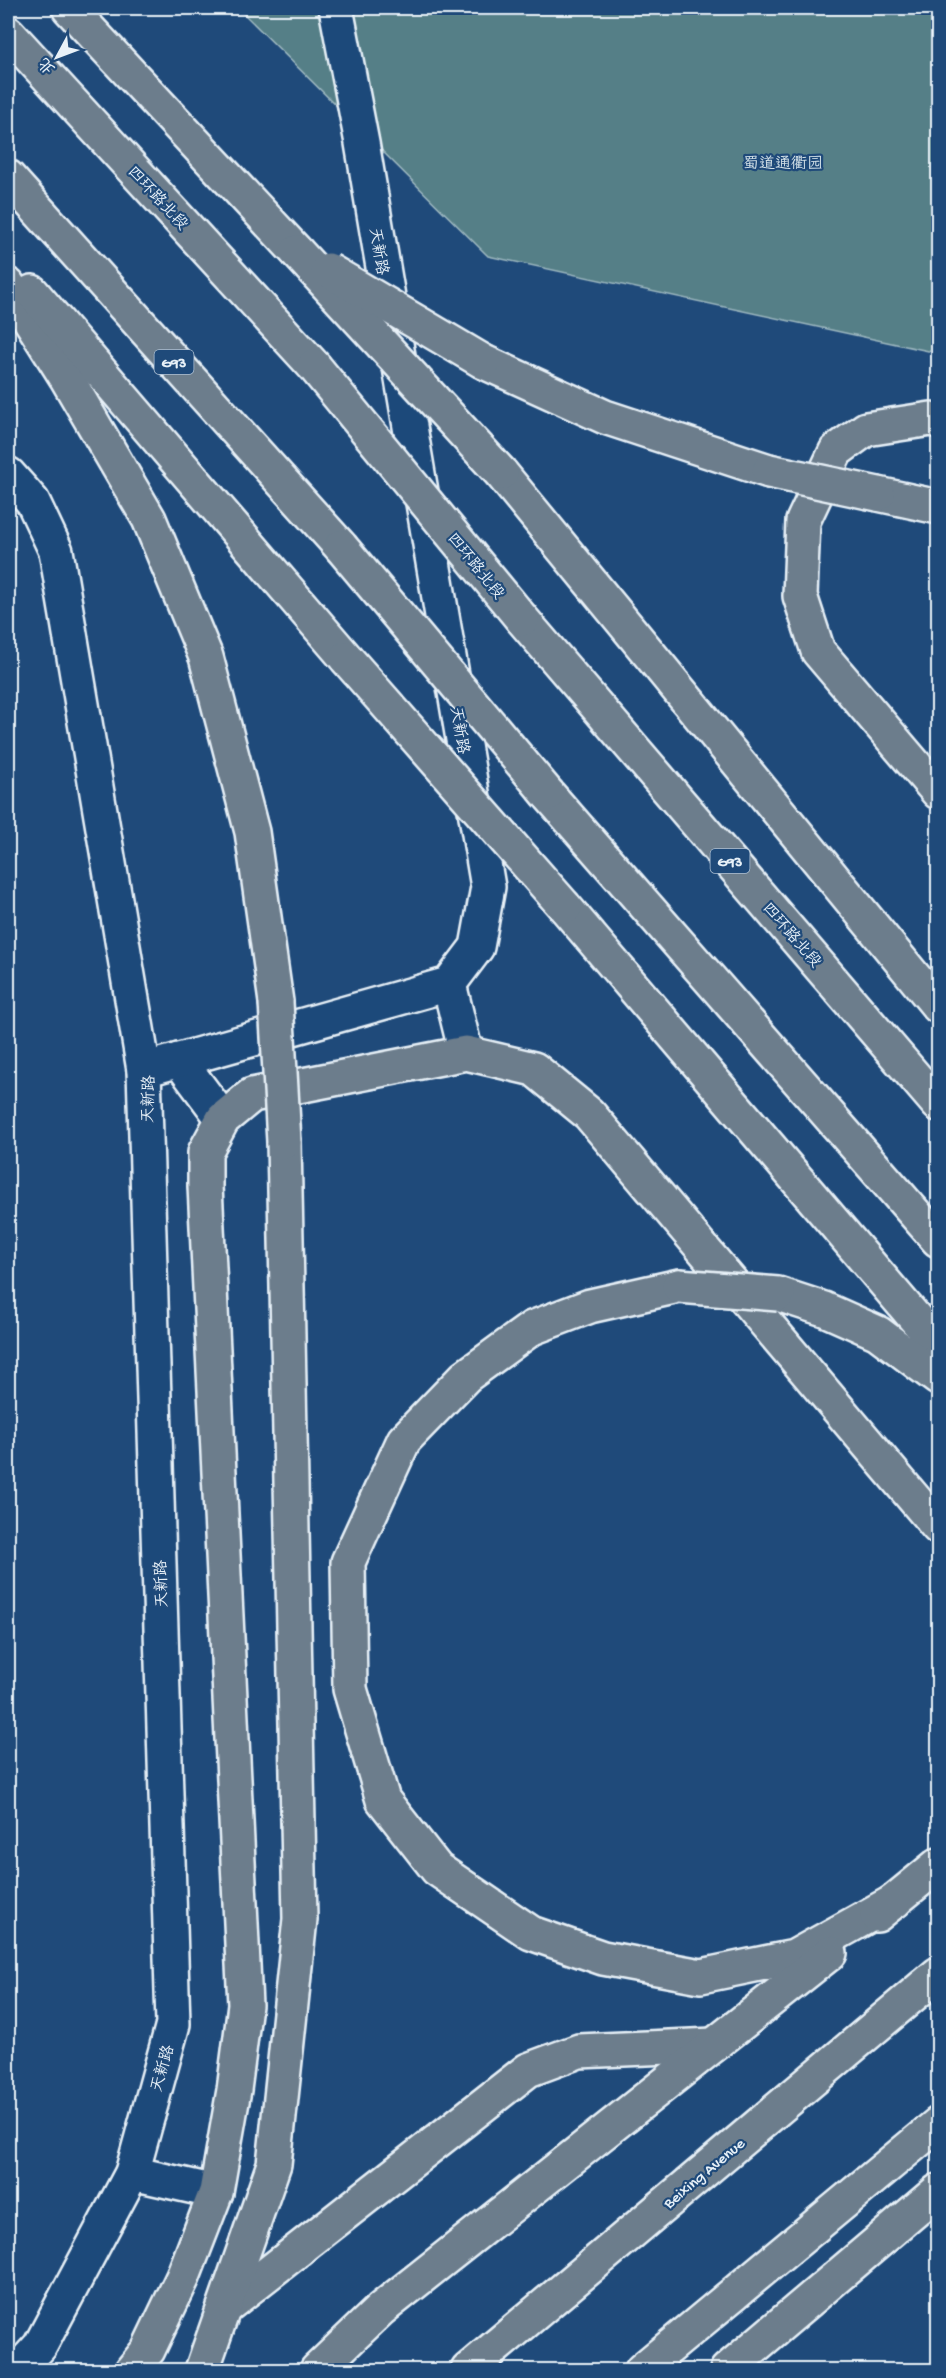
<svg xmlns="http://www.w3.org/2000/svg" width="946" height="2378" viewBox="0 0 946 2378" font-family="'Gochi Hand','LXGW WenKai TC',sans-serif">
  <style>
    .green { fill: #547f87; stroke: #9eb8c0; stroke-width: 1.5 }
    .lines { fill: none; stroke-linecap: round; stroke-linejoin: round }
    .minor-casing { stroke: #e8f1f8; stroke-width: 38 }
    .major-casing { stroke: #e8f1f8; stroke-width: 38 }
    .highway-casing { stroke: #e8f1f8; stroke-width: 38 }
    .minor { stroke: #1f4a7a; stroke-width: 33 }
    .major { stroke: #6c7d8c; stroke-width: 33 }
    .highway { stroke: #6c7d8c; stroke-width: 33 }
    .highway-bridge-casing { stroke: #e8f1f8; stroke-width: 38; stroke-linecap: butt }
    .highway-bridge { stroke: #6c7d8c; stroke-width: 33 }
    .labels { text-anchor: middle; stroke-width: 4.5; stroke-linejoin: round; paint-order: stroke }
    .shield { fill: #1f4a7a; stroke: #acbfd2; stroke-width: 1.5 }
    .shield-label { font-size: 15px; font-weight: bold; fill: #e8f1f8 }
    .park-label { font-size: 16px; fill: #d2e0e7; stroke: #1f4a7a }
    .street-label { font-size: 16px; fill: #e8f1f8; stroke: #1f4a7a }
  </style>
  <rect width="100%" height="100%" fill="#1f4a7a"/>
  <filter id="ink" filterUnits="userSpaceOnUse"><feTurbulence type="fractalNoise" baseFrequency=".0167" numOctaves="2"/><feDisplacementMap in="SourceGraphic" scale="12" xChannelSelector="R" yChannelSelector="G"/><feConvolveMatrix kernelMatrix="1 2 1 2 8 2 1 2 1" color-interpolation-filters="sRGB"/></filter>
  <g filter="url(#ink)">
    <polygon class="green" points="238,8 938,8 938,353 488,256"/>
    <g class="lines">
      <defs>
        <g id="minor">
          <polyline points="8,474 33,502 56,551 144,1070"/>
          <polyline points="449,984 466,1053"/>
          <polyline points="179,1060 223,1119"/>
          <polyline points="132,2173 216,2192"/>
          <polyline points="18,2370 40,2346 132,2173 173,2024 144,1070 449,984 477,947 488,887 362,143 336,8"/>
        </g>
        <g id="major">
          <polyline points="938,421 931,419 866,429 836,451 803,521 800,596 818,651 938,792"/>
          <polyline points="132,2370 148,2350 183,2277 216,2192 234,2090 245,2005 205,1186 205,1152 223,1119 252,1095 466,1053 534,1069 589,1114 938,1527"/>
          <polyline points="468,2370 938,1974"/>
          <polyline points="642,2370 938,2124"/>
        </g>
        <g id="highway">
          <polyline points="69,8 297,252"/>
          <polyline points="8,33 314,366"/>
          <polyline points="8,177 341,547"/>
          <polyline points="8,285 66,377 149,519 206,657 252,832 276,1002"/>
          <polyline points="32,292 346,658"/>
          <polyline points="484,362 605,417 769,471"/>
          <polyline points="501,473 938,1006"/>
          <polyline points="878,494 938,507"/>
          <polyline points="522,619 938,1104"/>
          <polyline points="548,794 938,1240"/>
          <polyline points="565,907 938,1345"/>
          <polyline points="679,1286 590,1306 532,1328 466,1376 404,1440 348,1562 350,1689 383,1800 437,1869 531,1933 603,1958 701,1976 794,1957 895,1901"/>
          <polyline points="778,1294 824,1309 878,1333 938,1378"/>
          <polyline points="877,1915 938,1865"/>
          <polyline points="224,2308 528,2070 579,2051 714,2045"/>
          <polyline points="202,2370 274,2164 300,1919 284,1142"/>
          <polyline points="317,2370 381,2309 830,1953"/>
          <polyline points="727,2370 938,2191"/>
        </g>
      </defs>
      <use href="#minor" class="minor-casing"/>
      <use href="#major" class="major-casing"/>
      <use href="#highway" class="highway-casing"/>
      <use href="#minor" class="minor"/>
      <use href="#major" class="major"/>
      <use href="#highway" class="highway"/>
      <defs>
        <g id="highway-bridge">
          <polyline points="297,252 501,473"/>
          <polyline points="328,270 484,362"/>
          <polyline points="314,366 522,619"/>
          <polyline points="769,471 878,494"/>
          <polyline points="341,547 548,794"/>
          <polyline points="346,658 565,907"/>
          <polyline points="276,1002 284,1142"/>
          <polyline points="679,1286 778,1294"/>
        </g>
      </defs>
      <use href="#highway-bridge" class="highway-bridge-casing"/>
      <use href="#highway-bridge" class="highway-bridge"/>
    </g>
  </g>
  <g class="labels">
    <g class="shield">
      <rect x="154.5" y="350" width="39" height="24" rx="4.5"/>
      <rect x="710.5" y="849" width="39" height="24" rx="4.5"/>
    </g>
    <g class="shield-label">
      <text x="174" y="367">G93</text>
      <text x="730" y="866">G93</text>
    </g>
    <g class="park-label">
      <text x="783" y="168">蜀道通衢园</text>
    </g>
    <g class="street-label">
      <text transform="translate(159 197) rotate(47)" y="6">四环路北段</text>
      <text transform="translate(380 251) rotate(80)" y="6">天新路</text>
      <text transform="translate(477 565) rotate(51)" y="6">四环路北段</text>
      <text transform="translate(461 730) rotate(80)" y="6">天新路</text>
      <text transform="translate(793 934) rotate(49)" y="6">四环路北段</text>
      <text transform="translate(147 1099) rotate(-88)" y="6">天新路</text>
      <text transform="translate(160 1584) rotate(-92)" y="6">天新路</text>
      <text transform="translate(161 2068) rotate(-74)" y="6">天新路</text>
      <text transform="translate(703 2172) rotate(-40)" y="6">Beixing Avenue</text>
    </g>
  </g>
  <rect width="946" height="2378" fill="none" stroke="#1f4a7a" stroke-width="30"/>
  <rect x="15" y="15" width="916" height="2348" fill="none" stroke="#e8f1f8" stroke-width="2" filter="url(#ink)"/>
  <g transform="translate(57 57) rotate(229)" stroke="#1f4a7a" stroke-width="4.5" paint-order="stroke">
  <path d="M0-4.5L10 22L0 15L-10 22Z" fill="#e8f1f8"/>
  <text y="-9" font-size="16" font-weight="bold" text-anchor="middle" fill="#e8f1f8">北</text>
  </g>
</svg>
